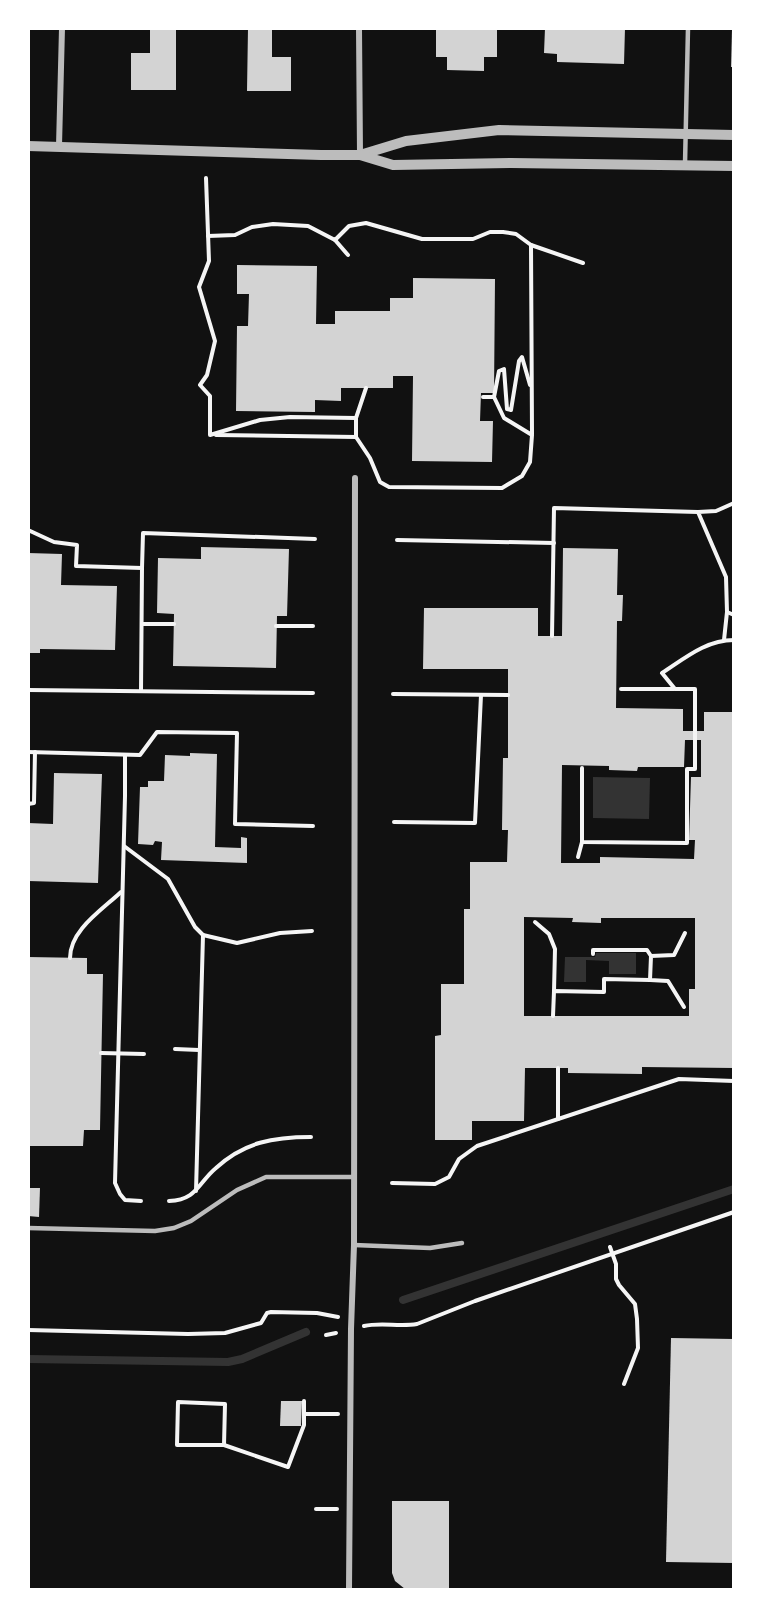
<svg xmlns="http://www.w3.org/2000/svg" width="762" height="1618" viewBox="0 0 762 1618" font-family="Manrope,sans-serif">
  <style>
    .water { fill: #333 }
    .lines { fill: none; stroke-linecap: round; stroke-linejoin: round }
    .stream { stroke: #333; stroke-width: 8 }
    .building { fill: #d3d3d3; fill-rule: evenodd }
    .path { stroke: #f5f5f5; stroke-width: 4 }
    .service { stroke: #bcbcbc; stroke-width: 4.5 }
    .minor { stroke: #bcbcbc; stroke-width: 6 }
    .tertiary { stroke: #bcbcbc; stroke-width: 10 }
  </style>
  <rect width="100%" height="100%" fill="#111"/>
  <g class="water">
    <polygon points="593,777 650,778 649,819 593,818"/>
    <polygon points="596,953 636,953 636,974 609,974 609,961 586,960 586,982 564,982 565,957 595,957"/>
  </g>
  <g class="lines">
    <g class="stream">
      <polyline points="403,1300 734,1189"/>
      <polyline points="28,1359 228,1362 242,1359 306,1332"/>
    </g>
  </g>
  <g class="building">
    <polygon points="150,28 176,28 176,90 131,90 131,53 150,53"/>
    <polygon points="248,28 272,28 272,57 291,57 291,91 247,91"/>
    <polygon points="436,28 497,28 497,57 484,57 484,71 447,70 447,57 436,57"/>
    <polygon points="545,28 625,28 624,64 557,62 557,54 544,53"/>
    <polygon points="732,29 734,29 734,67 731,67"/>
    <polygon points="237,265 317,266 316,324 335,324 335,311 390,311 390,298 413,298 413,278 495,279 494,393 481,393 480,421 493,421 492,462 412,461 413,376 393,376 393,388 341,388 341,401 315,400 315,412 236,411 237,326 248,326 249,294 237,294"/>
    <polygon points="201,547 289,549 287,616 277,616 276,668 173,666 174,614 157,613 158,558 201,559"/>
    <path d="M563,548l55,1 -1,46h6l-1,26h-5l-1,87 67,1v22h21v-19h30v356l-92,-1v7l-74,-1v-5h-43l-1,53h-52v19h-37v-104l6,-1v-51h23v-75h6v-47h37l1,-32h-6l1,-72h5v-89h-85l1,-61h114v28h24zM685,740h16v37h-10l-2,63h6l-1,19 -94,-2v6h-39l1,-98 47,1v4l28,1 1,-4h46zM524,917l49,1 -1,4 29,1v-5h94v71h-6v27h-165z"/>
    <polygon points="28,553 62,554 61,585 117,586 115,650 40,649 40,653 28,653"/>
    <polygon points="190,753 217,754 215,847 241,848 241,837 247,838 247,863 161,860 162,842 155,841 153,845 138,844 140,787 148,787 148,781 164,781 165,755 190,756"/>
    <polygon points="54,773 102,774 98,883 28,881 28,823 53,824"/>
    <polygon points="28,957 87,958 87,974 103,974 100,1130 84,1130 83,1146 28,1146"/>
    <polygon points="28,1188 40,1188 39,1217 28,1216"/>
    <polygon points="671,1338 734,1339 734,1563 666,1562"/>
    <polygon points="281,1401 302,1401 301,1426 280,1426"/>
    <polygon points="392,1501 449,1501 449,1589 405,1589 395,1581 392,1573"/>
  </g>
  <g class="lines">
    <g class="path">
      <polyline points="206,178 209,261 199,287 215,341 207,375 200,385 210,396 210,435 260,420 290,417 356,418"/>
      <polyline points="208,236 235,235 252,227 273,224 308,226 335,240 349,226 366,223 422,239 473,239 490,232 503,232 516,234 531,245 583,263"/>
      <polyline points="335,240 348,255"/>
      <polyline points="531,245 532,434"/>
      <polyline points="494,397 499,371 504,369 507,409 511,410 519,361 522,357 530,385"/>
      <polyline points="216,435 356,437 356,418 366,388"/>
      <polyline points="356,437 370,458 380,482 389,487 502,488 522,476 530,462 532,435 504,418 494,397 483,397"/>
      <polyline points="28,530 54,542 77,545 76,566 142,568 141,691"/>
      <polyline points="397,540 554,543"/>
      <polyline points="142,568 143,533 315,539"/>
      <polyline points="727,612 734,615"/>
      <polyline points="142,624 174,624"/>
      <polyline points="276,626 313,626"/>
      <polyline points="552,636 554,508 698,512"/>
      <polyline points="724,640 727,612 726,577 698,512 716,511 734,503"/>
      <polyline points="621,689 674,689"/>
      <polyline points="28,690 313,693"/>
      <polyline points="393,694 508,695"/>
      <polyline points="28,752 140,755 157,732 237,733 235,824 313,826"/>
      <polyline points="125,755 125,796 115,1183 120,1194 125,1200 141,1201"/>
      <path d="M582,768v74l105,1v-74h8v-80h-20l-13,-16c23,-15 44,-33 72,-33"/>
      <polyline points="28,804 34,803 35,752"/>
      <polyline points="394,822 475,823 481,695"/>
      <polyline points="124,846 168,879 195,927 203,935 196,1191"/>
      <polyline points="578,857 582,842"/>
      <polyline points="535,922 549,934 555,949 554,991"/>
      <polyline points="203,935 237,943 280,933 312,931"/>
      <polyline points="593,954 593,950 647,950 651,956"/>
      <path d="M70,958c0,-28 32,-48 51,-66"/>
      <polyline points="684,1007 668,981 650,980 651,956 674,955 685,933"/>
      <polyline points="553,1016 554,991 604,992 604,979 650,980"/>
      <polyline points="175,1049 199,1050"/>
      <polyline points="101,1053 144,1054"/>
      <polyline points="558,1068 558,1119"/>
      <polyline points="392,1183 435,1184 449,1177 459,1159 477,1146 679,1079 734,1081"/>
      <path d="M169,1201c28,-1 29,-18 47,-33 28,-26 58,-31 95,-31"/>
      <polyline points="610,1247 616,1264 616,1279 619,1285 635,1304 637,1319 638,1348 624,1384"/>
      <path d="M364,1326c17,-4 35,1 53,-2l58,-23 259,-89"/>
      <polyline points="28,1330 188,1334 225,1333 261,1323 267,1313 271,1312 317,1313 338,1317"/>
      <polyline points="326,1335 336,1333"/>
      <polyline points="304,1414 338,1414"/>
      <polyline points="224,1445 225,1404 178,1402 177,1445 224,1445 288,1467 304,1425 304,1401"/>
      <polyline points="316,1509 337,1509"/>
    </g>
    <g class="service">
      <polyline points="685,164 688,28"/>
      <polyline points="28,1228 155,1231 174,1228 191,1221 237,1190 266,1177 353,1177"/>
      <polyline points="354,1245 430,1248 462,1243"/>
    </g>
    <g class="minor">
      <polyline points="359,28 360,155"/>
      <polyline points="59,146 62,28"/>
      <polyline points="349,1590 351,1329 354,1245 355,478"/>
    </g>
    <g class="tertiary">
      <polyline points="28,146 321,155 360,155 406,141 499,130 734,135"/>
      <polyline points="360,155 393,165 511,163 734,166"/>
    </g>
  </g>
  <rect width="762" height="1618" fill="none" stroke="#ffffff" stroke-width="60"/>
</svg>
